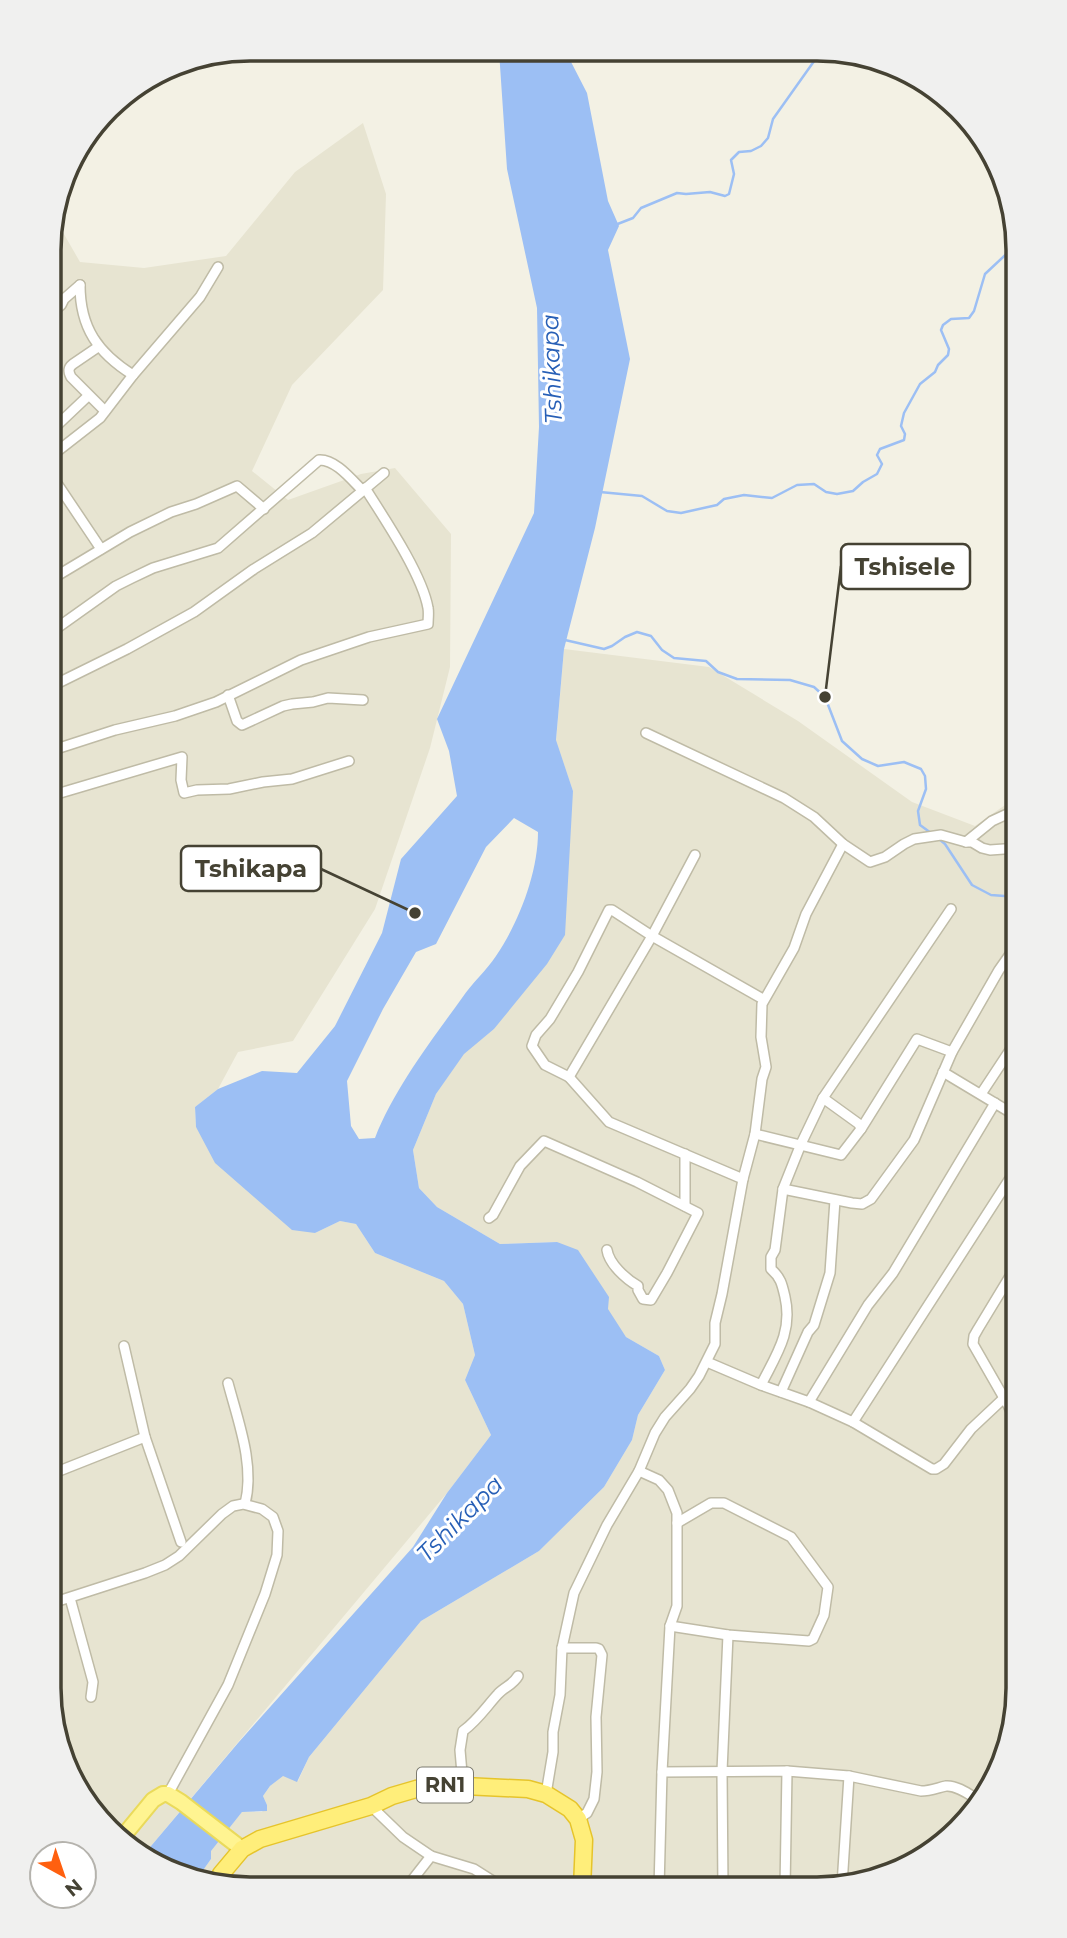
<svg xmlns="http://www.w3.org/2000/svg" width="1067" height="1938" viewBox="0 0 1067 1938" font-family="Montserrat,sans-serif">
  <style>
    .residential { fill: #e7e4d1 }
    .water { fill: #9cbff4; fill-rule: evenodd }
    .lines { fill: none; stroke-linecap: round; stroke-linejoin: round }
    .stream { stroke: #9cbff4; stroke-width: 2.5 }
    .minor-casing { stroke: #bfbba6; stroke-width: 12 }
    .primary-casing { stroke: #eada5b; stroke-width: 18 }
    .trunk-casing { stroke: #e6c42b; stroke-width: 19 }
    .minor { stroke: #fff; stroke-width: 9 }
    .primary { stroke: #fff491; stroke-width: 14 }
    .trunk { stroke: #ffee7a; stroke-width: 16 }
    .labels { text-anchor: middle; stroke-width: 6; stroke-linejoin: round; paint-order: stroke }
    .shield { fill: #fff; stroke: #7d7b70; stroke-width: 2 }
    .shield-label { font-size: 21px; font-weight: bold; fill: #454233 }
    .water-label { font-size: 24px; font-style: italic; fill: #275fb6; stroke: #fff }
    .rim { fill: none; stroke: #454233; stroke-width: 3.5 }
    .leader { fill: none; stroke: #454233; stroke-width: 2.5 }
    .callout-dot { fill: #454233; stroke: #fff; stroke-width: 2.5 }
    .callout { fill: #fff; stroke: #454233; stroke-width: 2.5 }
    .callout-label { font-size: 24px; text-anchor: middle; font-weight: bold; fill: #454233 }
  </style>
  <rect width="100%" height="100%" fill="#f3f1e4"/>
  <g class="residential">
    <polygon points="363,123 386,194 383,290 292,385 252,471 288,500 361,474 395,468 451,534 450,667 430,748 375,909 293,1041 238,1052 218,1089 195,1107 196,1127 315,1233 340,1221 356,1224 375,1253 444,1281 463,1304 475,1355 465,1380 491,1435 447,1493 146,1852 118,1839 60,1753 49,1688 51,224 53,215 80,262 144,268 226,256 295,172"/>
    <polygon points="564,649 709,667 798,721 912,802 975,826 1018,796 1018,1701 976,1811 882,1878 817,1889 224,1887 199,1876 211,1859 210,1851 242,1812 262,1812 267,1805 263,1796 270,1786 283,1775 298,1781 309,1757 421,1621 539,1551 604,1487 632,1440 638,1415 665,1370 659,1356 626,1337 557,1242 500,1244 437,1207 419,1188 413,1150 436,1094 464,1053 494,1029 573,791 556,741"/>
  </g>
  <path class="water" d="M499,51h70v7l18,35 21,108 11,25 -11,24 22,109 -35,169 -31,121 -8,91 17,51 -8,144 -18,29 -53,65 -30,25 -28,40 -23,56 6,38 18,19 63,37 57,-2 21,8 31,47 -1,12 18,28 33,19 6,14 -27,45 -6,25 -28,47 -65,64 -118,70 -112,136 -12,25 -14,-6 -13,10 -7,10 4,9v6l-25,1 -31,39v8l-12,17 -53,-24 92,-109 175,-196 34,-54 44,-58 -26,-55 10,-25 -12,-51 -19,-23 -69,-28 -19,-29 -16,-3 -25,12 -23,-3 -77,-67 -19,-36 -1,-20 23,-18 44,-18 35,2 38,-47 47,-93 19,-74 56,-63 -8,-45 -12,-32 97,-206 5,-86 -2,-119 -30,-139zM514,818l24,14c0,41 -19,90 -42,124 -10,15 -24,27 -34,42 -31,43 -68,91 -87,140l-16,1 -8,-13 -4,-45 36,-72 33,-57 20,-8 50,-97z"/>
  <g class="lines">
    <g class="stream">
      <polyline points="615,225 633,218 641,208 677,193 686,194 710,192 725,196 729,194 734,174 731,160 739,152 751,151 761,146 768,138 773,119 817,57 817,53"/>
      <polyline points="600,492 642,496 667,511 681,513 717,505 724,499 744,495 772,498 797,485 814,484 826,492 837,494 853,491 863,482 877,474 882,464 877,455 880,449 904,440 905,434 901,426 904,413 920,384 935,372 938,365 948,355 949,349 941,330 943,325 951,319 969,318 974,311 985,274 1017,244"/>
      <polyline points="565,640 604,649 612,646 625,637 637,632 651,636 662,650 674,658 706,661 718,672 737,679 790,680 814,687 825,697 842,741 862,759 878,766 904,762 921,769 925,776 926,789 918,811 920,825 931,833"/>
      <polyline points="939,839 945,844 972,885 991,895 1018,897"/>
    </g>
    <defs>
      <g id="minor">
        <path d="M80,285c0,43 18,68 53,90"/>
        <polyline points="51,313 61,305 64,299 80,285"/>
        <path d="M98,347l-25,17c-5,4 -5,7 -2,13l34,34"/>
        <polyline points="50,432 88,396"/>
        <polyline points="50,457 100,418 133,375 200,297 218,267"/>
        <polyline points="50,473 101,549"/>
        <polyline points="50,580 130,532 171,512 196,504 237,486 264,509"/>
        <path d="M50,633l66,-47 16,-8 21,-10 65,-20 101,-88c16,-1 32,19 43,30"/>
        <polyline points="50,687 127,649 194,612 254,569 312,533 384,473"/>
        <polyline points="228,695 237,721 242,725 283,706 292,704 313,702 328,698 363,700"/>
        <polyline points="646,733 784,798 814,817 843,844 870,862 885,857 904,844 914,839 941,835 966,842 972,842 982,848 990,850 1018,848"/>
        <path d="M50,751l65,-21 60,-14 41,-14 85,-42 68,-23 59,-13c0,-5 1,-11 0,-16 -6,-34 -44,-90 -63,-120"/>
        <polyline points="50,796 182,757 181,780 184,793 197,790 229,789 263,782 292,779 349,761"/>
        <polyline points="966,842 992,821 1018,809"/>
        <polyline points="943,1072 1018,1117"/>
        <polyline points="569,1077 652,936 695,855"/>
        <polyline points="981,1094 1018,1038"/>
        <polyline points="823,1098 859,1124 861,1129"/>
        <polyline points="755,1134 841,1155 861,1129 917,1039 952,1052"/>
        <polyline points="685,1154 685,1206"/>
        <polyline points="743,1179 609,1122 569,1077 545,1065 532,1046 536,1035 550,1019 578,972 609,910 612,910 652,936 763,999"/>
        <polyline points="783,1189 852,1203 862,1204 871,1199 914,1140 952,1052 999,970 1018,943"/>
        <path d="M489,1218l4,-3 27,-49 24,-25 93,41 61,31 -31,60 -16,27 -8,-1 -5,-9v-4c-12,-7 -29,-22 -31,-36"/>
        <polyline points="124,1346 145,1437"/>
        <polyline points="707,1362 761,1385 809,1402 853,1422 932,1469 936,1469 944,1464 971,1429 1004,1398"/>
        <path d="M228,1383c10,38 27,82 17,121"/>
        <path d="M761,1385c15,-30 32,-53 24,-88 -3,-13 -4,-19 -14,-28v-12l4,-7 8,-61 18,-45 22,-46 128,-189"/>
        <polyline points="781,1392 808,1332 814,1325 830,1273 835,1200"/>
        <polyline points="809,1402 868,1305 893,1273 995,1103"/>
        <polyline points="853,1422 1018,1166"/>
        <polyline points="1018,1427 1008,1405 973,1344 974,1336 978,1329 1018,1263"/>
        <polyline points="639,1471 659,1480 668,1490 677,1513 677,1606 670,1626 662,1772 659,1889"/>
        <polyline points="49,1475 145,1437 181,1542"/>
        <polyline points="70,1598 93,1682 91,1697"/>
        <polyline points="49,1604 145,1573 165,1565 179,1556 222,1514 233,1506 243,1504 262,1509 273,1517 278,1531 277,1555 265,1594 228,1685 168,1794"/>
        <polyline points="670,1626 728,1635 809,1641 813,1639 824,1615 828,1587 791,1537 724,1503 711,1503 677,1523"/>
        <polyline points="562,1648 596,1648 599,1649 602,1655 596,1717 597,1772 594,1799 587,1813 578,1819"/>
        <path d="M662,1772l125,-1 62,5 72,15c9,0 16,-3 25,-5 11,-1 24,9 34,15"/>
        <path d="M463,1785l-3,-35 3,-19c15,-11 23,-24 35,-37 6,-7 15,-9 20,-18"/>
        <polyline points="546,1794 553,1752 553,1732 560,1695 562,1648 574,1593 607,1525 639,1471 655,1433 665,1417 690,1389 699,1376 715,1344 715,1323 722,1294 743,1179 755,1134 762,1079 766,1067 761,1037 762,1004 794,948 806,914 843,844"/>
        <polyline points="371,1806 403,1837 431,1856 474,1869 504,1888"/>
        <polyline points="842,1885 849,1776"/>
        <polyline points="406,1888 431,1856"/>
        <polyline points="723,1889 722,1771 728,1635"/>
        <polyline points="785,1889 787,1771"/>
      </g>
      <polyline id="primary" points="120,1840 153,1800 163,1794 168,1794 181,1802 242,1849"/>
      <polyline id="trunk" points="216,1884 221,1874 242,1849 260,1839 371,1806 392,1796 416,1789 444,1785 528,1789 546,1794 570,1809 578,1819 584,1840 582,1888"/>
    </defs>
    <use href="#minor" class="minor-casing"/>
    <use href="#primary" class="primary-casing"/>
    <use href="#trunk" class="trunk-casing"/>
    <use href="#minor" class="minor"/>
    <use href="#primary" class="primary"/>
    <use href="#trunk" class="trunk"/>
  </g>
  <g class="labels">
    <rect class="shield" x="417" y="1767.5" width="56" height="35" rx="5"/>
    <g class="shield-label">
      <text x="445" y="1792">RN1</text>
    </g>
    <g class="water-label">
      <text transform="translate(552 369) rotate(-92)" y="8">Tshikapa</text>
      <text transform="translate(460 1519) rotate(-45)" y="8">Tshikapa</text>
    </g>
  </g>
  <path d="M0 0H1067V1938H0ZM250 61H817A189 189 0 0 1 1006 250V1688A189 189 0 0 1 817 1877H250A189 189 0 0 1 61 1688V250A189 189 0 0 1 250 61Z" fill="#f0f0ef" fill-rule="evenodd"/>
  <path class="rim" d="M250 61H817A189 189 0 0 1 1006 250V1688A189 189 0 0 1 817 1877H250A189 189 0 0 1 61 1688V250A189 189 0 0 1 250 61Z"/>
  <path class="leader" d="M825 697L841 566M415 913L321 869"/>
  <g class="callout-dot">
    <circle cx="825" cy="697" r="7"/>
    <circle cx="415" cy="913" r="7"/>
  </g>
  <g class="callout">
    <rect x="841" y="544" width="129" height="45" rx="7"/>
    <rect x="181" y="846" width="140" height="45" rx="7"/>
  </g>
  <g class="callout-label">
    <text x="905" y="575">Tshisele</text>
    <text x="251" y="877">Tshikapa</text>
  </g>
  <g transform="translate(63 1875) rotate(140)"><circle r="33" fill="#ffffff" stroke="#b5b3ad" stroke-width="2"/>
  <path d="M0-5L12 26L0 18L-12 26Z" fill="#ff600f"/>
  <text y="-10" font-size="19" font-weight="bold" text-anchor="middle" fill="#454233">N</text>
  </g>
</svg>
